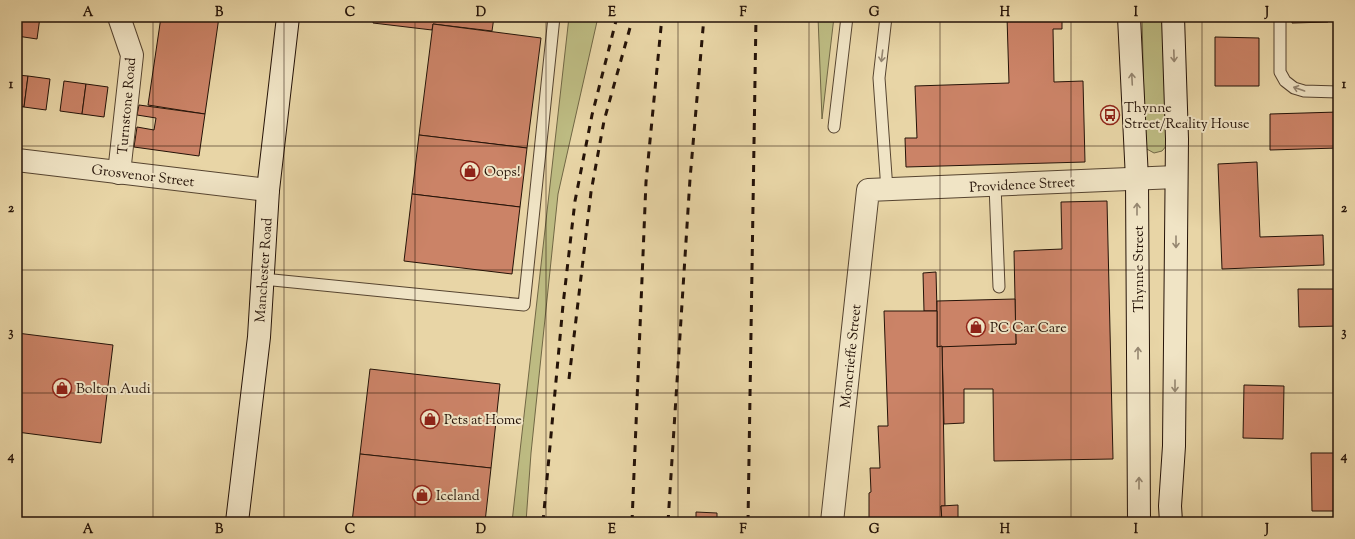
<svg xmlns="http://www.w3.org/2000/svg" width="1355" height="539" viewBox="0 0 1355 539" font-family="'Sorts Mill Goudy',serif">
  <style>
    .green { fill: #bdbb82; stroke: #716745 }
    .building { fill: #cb8367; stroke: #251308 }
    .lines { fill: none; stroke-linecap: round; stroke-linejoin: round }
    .lane-casing { stroke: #564430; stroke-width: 13 }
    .street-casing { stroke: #564430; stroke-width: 24 }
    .secondary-casing { stroke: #251308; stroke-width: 24 }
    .lane { stroke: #f0e4c5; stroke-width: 11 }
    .street { stroke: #f0e4c5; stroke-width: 22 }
    .secondary { stroke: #f0e4c5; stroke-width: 22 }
    .rail { stroke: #251308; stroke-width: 3; stroke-dasharray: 7 7; stroke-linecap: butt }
    .oneway { stroke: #958670 }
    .grid { fill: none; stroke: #251308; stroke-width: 1; stroke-opacity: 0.55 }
    .labels { text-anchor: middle; stroke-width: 4; stroke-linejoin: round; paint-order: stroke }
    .street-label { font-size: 14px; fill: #251308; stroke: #f0e4c5 }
    .poi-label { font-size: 14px; fill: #251308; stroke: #f0e4c5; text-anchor: start }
    .neatline { fill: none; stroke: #251308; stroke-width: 1.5 }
    .grid-label { font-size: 13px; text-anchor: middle; font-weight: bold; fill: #251308 }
  </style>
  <rect width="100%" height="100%" fill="#e8d5a6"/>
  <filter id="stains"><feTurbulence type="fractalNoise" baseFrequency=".005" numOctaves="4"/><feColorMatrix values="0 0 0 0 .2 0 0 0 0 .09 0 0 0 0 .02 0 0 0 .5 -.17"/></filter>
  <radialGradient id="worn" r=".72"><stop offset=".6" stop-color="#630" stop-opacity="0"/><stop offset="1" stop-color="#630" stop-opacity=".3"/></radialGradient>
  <g class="green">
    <polygon points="569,17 598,17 558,194 531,453 526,522 512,522"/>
    <polygon points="818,17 834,17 822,119"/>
    <polygon points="1142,17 1163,17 1167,145 1162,151 1154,153 1145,148"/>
  </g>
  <g class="building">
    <polygon points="17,17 40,17 37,39 17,36"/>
    <polygon points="161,17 219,17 205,114 148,105"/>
    <polygon points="374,17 494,17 492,31 433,24 432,30 373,23"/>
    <polygon points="1007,17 1062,17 1062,29 1053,29 1054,82 1083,81 1085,162 906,167 905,138 917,138 915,86 1009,83"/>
    <polygon points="1292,17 1328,17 1328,22 1292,23"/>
    <polygon points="433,24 541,38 527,148 419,135"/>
    <polygon points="1215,37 1259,38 1259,86 1215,86"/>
    <polygon points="17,75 28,76 24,107 17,106"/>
    <polygon points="28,76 50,79 46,110 24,107"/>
    <polygon points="64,81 86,84 82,114 60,111"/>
    <polygon points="86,84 108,87 104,117 82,114"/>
    <polygon points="139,105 205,114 199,156 134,147 137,127 154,130 156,118 137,115"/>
    <polygon points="1338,112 1338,148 1270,150 1270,114"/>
    <polygon points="419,135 527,148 520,207 412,194"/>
    <polygon points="1257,162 1260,237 1323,235 1324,265 1222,269 1218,164"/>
    <polygon points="412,194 520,207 512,274 404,261"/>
    <polygon points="1107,201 1113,459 994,461 993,389 964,389 964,423 944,424 942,346 1016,344 1014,251 1062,249 1061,202"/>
    <polygon points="936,272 937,311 924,311 923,273"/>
    <polygon points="1298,289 1338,289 1338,326 1299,327"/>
    <polygon points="1015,299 1016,344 937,347 937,301"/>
    <polygon points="884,311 937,311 937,347 942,346 945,506 941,506 942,522 869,522 869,493 871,492 870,468 880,468 878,426 888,426"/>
    <polygon points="17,333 113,345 101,443 17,432"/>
    <polygon points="370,369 500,384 491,468 360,454"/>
    <polygon points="1244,385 1284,386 1283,439 1243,438"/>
    <polygon points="1311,453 1338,453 1338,511 1312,511"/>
    <polygon points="360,454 491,468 485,522 352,522"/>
    <polygon points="958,505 958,522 942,522 941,506"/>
    <polygon points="696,512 717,513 717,522 696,522"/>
  </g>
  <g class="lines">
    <defs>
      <g id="lane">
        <polyline points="886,17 879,78 887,190"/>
        <polyline points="1280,17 1280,72 1285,81 1294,88 1304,91 1338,92"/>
        <polyline points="834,127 847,17"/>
        <polyline points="995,185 999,287"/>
        <polyline points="263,279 524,305 554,17"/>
      </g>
      <g id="street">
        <polyline points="119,17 132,55 119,173"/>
        <polyline points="17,160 268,190"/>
        <polyline points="832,522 868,190 1176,177"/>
      </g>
      <g id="secondary">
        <polyline points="1129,17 1137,179 1139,522"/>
        <polyline points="237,522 259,337 268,190 288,17"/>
        <polyline points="1171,522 1170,506 1174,446 1177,139 1173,17"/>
      </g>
    </defs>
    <use href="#lane" class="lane-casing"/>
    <use href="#street" class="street-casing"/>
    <use href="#secondary" class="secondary-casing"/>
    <use href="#lane" class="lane"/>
    <use href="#street" class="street"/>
    <use href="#secondary" class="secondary"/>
    <g class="rail">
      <polyline points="569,379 591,192 604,121 633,17"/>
      <polyline points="543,522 563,305 575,201 592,115 617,17"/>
      <polyline points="632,522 646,182 662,17"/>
      <polyline points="668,522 690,179 704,17"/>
      <polyline points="748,522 756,17"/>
    </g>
  </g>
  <defs><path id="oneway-shaft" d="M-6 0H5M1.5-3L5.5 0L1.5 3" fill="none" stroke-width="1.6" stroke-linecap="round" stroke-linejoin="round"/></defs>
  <g class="oneway">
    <use href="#oneway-shaft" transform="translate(882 56) rotate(97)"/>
    <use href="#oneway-shaft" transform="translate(1174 56) rotate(88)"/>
    <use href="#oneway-shaft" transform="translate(1132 79) rotate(-93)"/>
    <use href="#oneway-shaft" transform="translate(1299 89) rotate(-161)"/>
    <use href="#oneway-shaft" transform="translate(1137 209) rotate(-90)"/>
    <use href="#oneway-shaft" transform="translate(1176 242) rotate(90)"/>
    <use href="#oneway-shaft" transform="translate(1138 353) rotate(-90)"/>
    <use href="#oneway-shaft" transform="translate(1175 386) rotate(90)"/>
    <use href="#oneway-shaft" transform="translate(1139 483) rotate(-90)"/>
  </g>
  <path class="grid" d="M153,17v505M284,17v505M415,17v505M546,17v505M678,17v505M809,17v505M940,17v505M1071,17v505M1202,17v505M17,146h1321M17,270h1321M17,393h1321"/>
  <defs>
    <symbol id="bus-ring" viewBox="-11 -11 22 22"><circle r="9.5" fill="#f0e4c5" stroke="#8f2418" stroke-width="1.5"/><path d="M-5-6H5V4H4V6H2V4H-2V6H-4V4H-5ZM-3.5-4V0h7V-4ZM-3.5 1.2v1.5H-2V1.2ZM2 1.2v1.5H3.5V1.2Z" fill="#8f2418"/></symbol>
    <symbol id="shop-ring" viewBox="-11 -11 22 22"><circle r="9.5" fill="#f0e4c5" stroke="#8f2418" stroke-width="1.5"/><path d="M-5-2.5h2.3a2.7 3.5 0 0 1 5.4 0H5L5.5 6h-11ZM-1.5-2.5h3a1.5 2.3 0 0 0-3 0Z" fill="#8f2418"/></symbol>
  </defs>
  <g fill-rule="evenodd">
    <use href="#bus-ring" x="1099" y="104" width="22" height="22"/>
    <use href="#shop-ring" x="459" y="160" width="22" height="22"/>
    <use href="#shop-ring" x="965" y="316" width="22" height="22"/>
    <use href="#shop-ring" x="51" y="377" width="22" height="22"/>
    <use href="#shop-ring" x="419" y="408" width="22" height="22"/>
    <use href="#shop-ring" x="411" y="484" width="22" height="22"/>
  </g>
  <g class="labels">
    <g class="street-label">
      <text transform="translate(126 106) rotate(-85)" y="5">Turnstone Road</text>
      <text transform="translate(143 175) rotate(7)" y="5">Grosvenor Street</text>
      <text transform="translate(1022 184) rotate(-3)" y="5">Providence Street</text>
      <text transform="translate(1138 269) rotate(-90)" y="5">Thynne Street</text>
      <text transform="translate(263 270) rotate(-86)" y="5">Manchester Road</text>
      <text transform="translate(850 356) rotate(-84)" y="5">Moncrieffe Street</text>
    </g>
    <g class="poi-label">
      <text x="1124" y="112">Thynne<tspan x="1124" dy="16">Street/Reality House</tspan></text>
      <text x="484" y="176">Oops!</text>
      <text x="990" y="332">PC Car Care</text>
      <text x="76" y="393">Bolton Audi</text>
      <text x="444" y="424">Pets at Home</text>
      <text x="436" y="500">Iceland</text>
    </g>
  </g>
  <rect width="1355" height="539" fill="none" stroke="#e8d5a6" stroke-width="44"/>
  <rect x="22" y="22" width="1311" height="495" class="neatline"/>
  <g class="grid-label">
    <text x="88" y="16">A</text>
    <text x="219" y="16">B</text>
    <text x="350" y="16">C</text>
    <text x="481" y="16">D</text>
    <text x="612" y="16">E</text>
    <text x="743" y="16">F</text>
    <text x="874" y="16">G</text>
    <text x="1005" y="16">H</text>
    <text x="1136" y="16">I</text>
    <text x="1267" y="16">J</text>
    <text x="11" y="88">1</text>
    <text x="1344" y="88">1</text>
    <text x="11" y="212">2</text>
    <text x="1344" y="212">2</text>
    <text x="11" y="336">3</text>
    <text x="1344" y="336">3</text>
    <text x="11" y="460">4</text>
    <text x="1344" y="460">4</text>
    <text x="88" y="533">A</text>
    <text x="219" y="533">B</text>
    <text x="350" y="533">C</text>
    <text x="481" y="533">D</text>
    <text x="612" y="533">E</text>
    <text x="743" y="533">F</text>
    <text x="874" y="533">G</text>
    <text x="1005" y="533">H</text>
    <text x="1136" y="533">I</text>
    <text x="1267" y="533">J</text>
  </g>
  <rect width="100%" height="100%" filter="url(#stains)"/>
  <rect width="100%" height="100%" fill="url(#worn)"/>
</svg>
